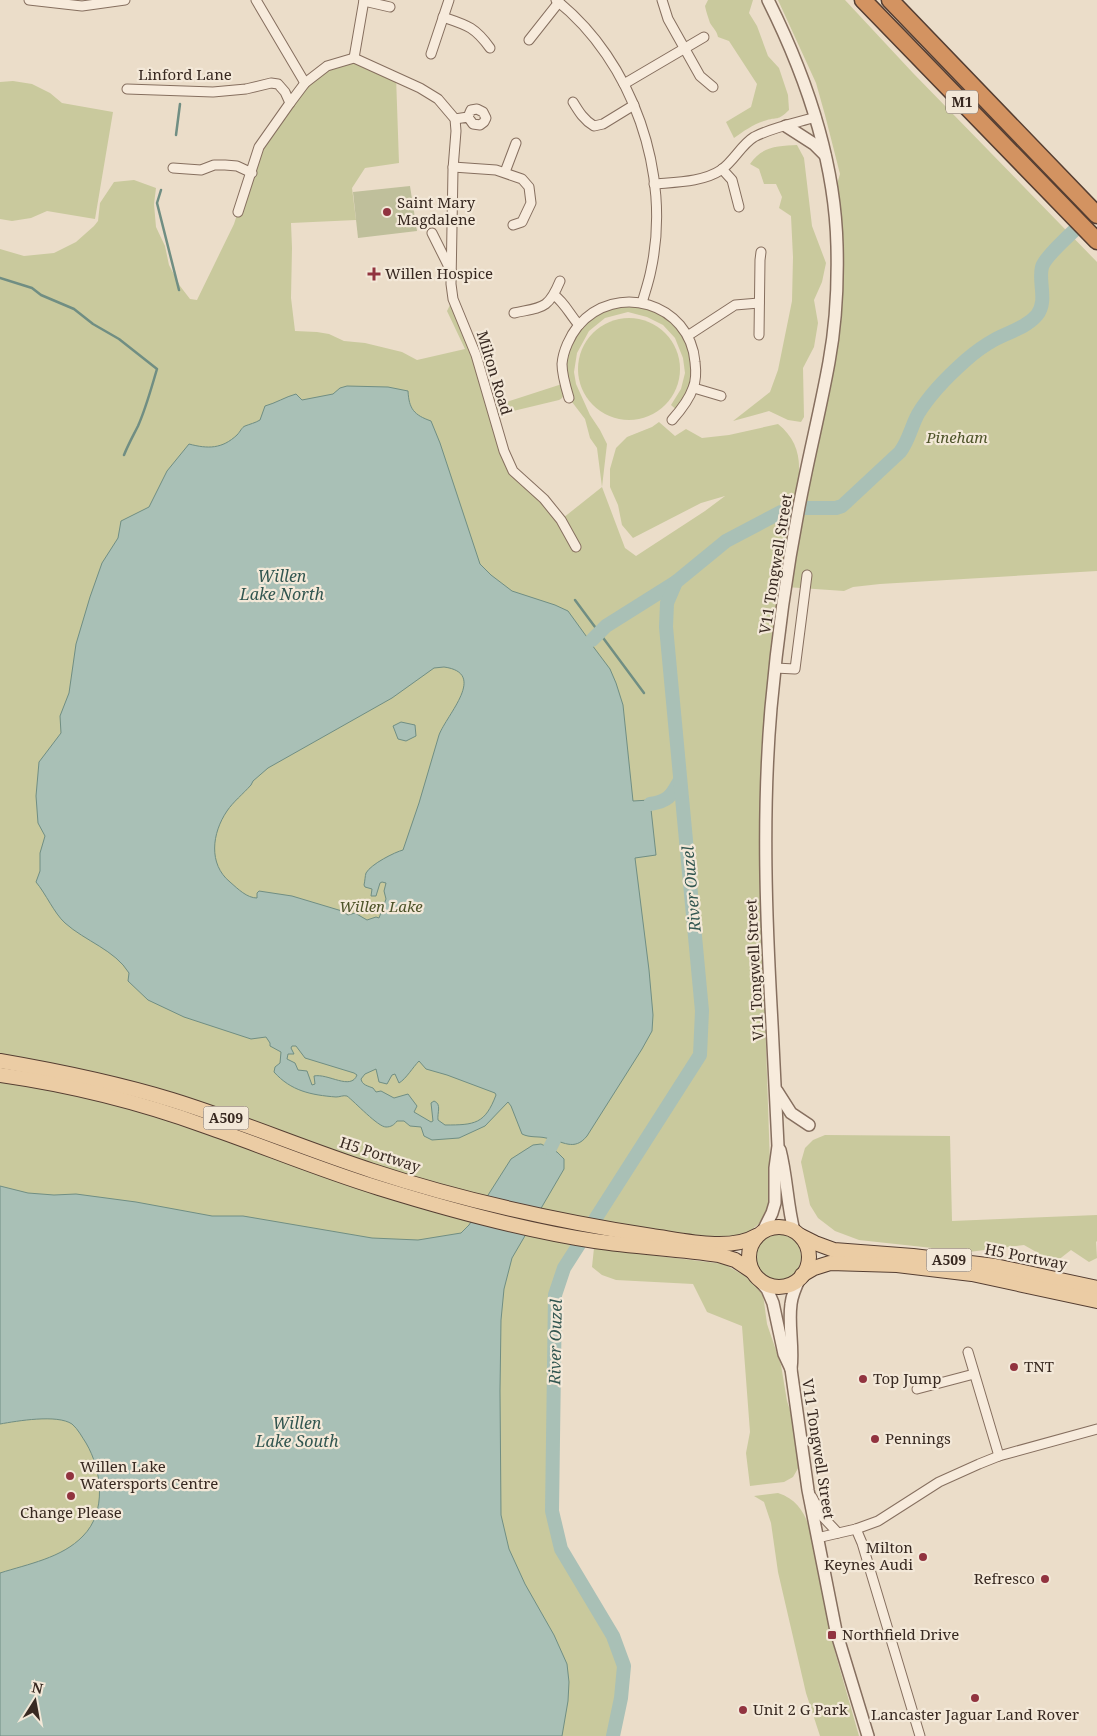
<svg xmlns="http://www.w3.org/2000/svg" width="1097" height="1736" viewBox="0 0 1097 1736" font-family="'Noto Serif',serif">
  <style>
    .green { fill: #c9c99d }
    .cemetery { fill: #bfbf9b }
    .water { fill: #a9c0b6; stroke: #708e83; fill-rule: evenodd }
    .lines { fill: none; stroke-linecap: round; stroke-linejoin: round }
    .stream { stroke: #708e83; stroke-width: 2.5 }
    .river { stroke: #a9c0b6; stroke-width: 14 }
    .minor-casing { stroke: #866f5f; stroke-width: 11 }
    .tertiary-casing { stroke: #866f5f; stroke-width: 14 }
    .primary-casing { stroke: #553e32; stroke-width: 16 }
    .motorway-casing { stroke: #553e32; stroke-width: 19 }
    .minor { stroke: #f7ebdc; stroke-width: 9 }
    .tertiary { stroke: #f7ebdc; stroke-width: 11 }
    .primary { stroke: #ebcca4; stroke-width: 14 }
    .motorway { stroke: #d39361; stroke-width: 16 }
    .poi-dot { fill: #91333f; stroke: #f3e8d8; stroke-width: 2 }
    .labels { text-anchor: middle; stroke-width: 4.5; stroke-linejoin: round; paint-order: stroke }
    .shield { fill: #f3e8d8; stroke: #706258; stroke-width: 1 }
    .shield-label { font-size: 14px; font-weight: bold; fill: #382921 }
    .street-label { font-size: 15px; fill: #382921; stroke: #f3e8d8 }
    .poi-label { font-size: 15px; fill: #382921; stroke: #f3e8d8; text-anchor: start }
    .park-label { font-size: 15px; font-style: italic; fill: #4d5329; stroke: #f3e8d8 }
    .water-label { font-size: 16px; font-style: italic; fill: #325650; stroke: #f3e8d8 }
  </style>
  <rect width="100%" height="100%" fill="#ebddc9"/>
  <g class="green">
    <path d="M708,0h45l-4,13 8,13 11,30 11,12 9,27 1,15c-12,12 -11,6 -25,11 -12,4 -20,10 -30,17l-8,-16 25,-15 6,-23 -28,-43 -11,-4c-1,-6 -5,-9 -8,-14 -2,-6 -4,-12 -5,-17z"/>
    <path d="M778,0h67l68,73 184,189v309l-217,13 -27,3 -9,4 -58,-4 -24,277 1,95 8,234 -2,16 -8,13 -12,10 -29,12 -130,-19 -26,43 -9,27 -3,216 9,38 52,87 11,30 -3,32 -8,38h-613v-1487l24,7 30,-3 22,-11 18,-16 4,-5 2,-18 14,-21 20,-2 22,8 -2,16 2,23 9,19 4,19 11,21 10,13 7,1 37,-76 20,-62 36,-59 37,-37 27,-8 42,18 3,87 -34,5 -13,20 4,32 -65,3 1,25 -1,50 4,33 22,1 12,2 15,7 21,2 37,9 15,8 48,-11 -18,-38 6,-12 60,172 50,47 39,-31 -5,-39 -7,-10 -5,-19 -16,-21 -7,-33 6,-23 29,-31 45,-8 39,22 15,46 -17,41 -8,-7 10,-16 4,-16 -2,-15 -8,-20 -12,-13 -16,-8 -19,-5 -23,6 -16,13 -12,22 -3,19 2,12 14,31 10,15 7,14 -5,43 23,61 11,8 69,-45 20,-15 -24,7 -68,35 -11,-13 -4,-20 -8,-18v-18l6,-21 11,-11 25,-10 7,-5 16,14 11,-7 16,9 27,-3 49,-11c16,13 22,28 21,49l6,3 25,-115 3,-163 7,-24 -15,-59 -9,-32z"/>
    <polygon points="13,81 32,84 50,93 62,103 113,112 95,219 47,211 31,218 12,221 0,219 0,82"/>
    <path d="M797,145l7,13 8,68 14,37 -4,19 -8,18 4,23 -4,24 -11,21 1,49 -3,5 -13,-2 -19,-9 -36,10 37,-29 8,-22 14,-69 1,-44 -2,-41 -12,-8 3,-11 -6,-13h-12l-5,-15 -9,-5c12,-18 28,-18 47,-19z"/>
    <circle cx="629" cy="369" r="51"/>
    <path d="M562,384c1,7 4,13 -3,16l-62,15 -3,-9z"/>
    <polygon points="825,1135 950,1136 952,1221 1097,1215 1097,1241 1096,1242 1097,1258 1089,1262 1071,1250 1057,1261 1052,1261 1024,1245 969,1252 859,1240 835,1231 818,1218 810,1205 801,1162 805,1148 813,1140"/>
    <circle cx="778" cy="1257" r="23"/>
    <polygon points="594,1248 724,1264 745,1276 763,1294 767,1324 781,1365 787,1401 795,1426 800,1465 793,1477 784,1482 750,1486 746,1453 750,1432 742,1326 707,1312 693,1284 616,1280 602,1275 592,1267"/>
    <path d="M778,1493c19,6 27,20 33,39l24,120 24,84h-39l-14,-43 -28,-121 -7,-49 -7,-21 -10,-6z"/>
  </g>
  <polygon class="cemetery" points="410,186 417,231 358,238 353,192"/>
  <g class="water">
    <path d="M347,386l41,1 20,4c1,18 6,24 23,30l9,22 40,121 11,11 21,16 43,14 13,6 21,29h3v5l18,24 6,14 7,22 10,96 17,-1 6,55 -21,3 14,112 4,45 -1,16 -10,18 -55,87c-13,16 -24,5 -41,2 -8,-2 -16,0 -24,-4l-11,-28 -3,-4 -23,24 -26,12 -27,2 -8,-4 -3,-9 -11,-1 -6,-5h-7c-3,4 -6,6 -11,6 -8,0 -31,-25 -39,-31 -4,-1 -7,1 -11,1 -25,-2 -45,-6 -62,-25l1,-5 5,-4 1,-11 -11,-6v-3l-4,-6 -15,2 -67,-22 -36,-17 -20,-19 1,-8c-14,-23 -44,-32 -64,-50 -11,-10 -19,-29 -29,-41l4,-11v-18l5,-17 -7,-13 -2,-27 3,-34 22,-29 -1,-17 9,-23 7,-49 14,-47 12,-34 16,-25 3,-17 28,-14 18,-36 22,-27c19,5 33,5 48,-9 3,-3 5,-8 8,-9 5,-2 10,-3 15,-6l5,-14c11,-3 20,-9 31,-12l6,6 31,-6 7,-6zM444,667c44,6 3,47 -5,68l-20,68 -16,47c-8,2 -32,14 -37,23 -1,3 -1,8 -2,12l1,2 7,2 -1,7h5l4,-13 2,-1 4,1 -2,8 2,8 -7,19 -3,-1 -9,3 -12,-7 -7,2 -6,-4 -50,-15 -33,-5 -2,2v5c-10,0 -19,-9 -27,-16 -22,-18 -18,-49 -3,-71 6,-9 16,-17 24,-26l2,-4 15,-13 124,-70 42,-30zM292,1046h4l9,12 49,15 3,2c-6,16 -29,-2 -43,1l1,8 -3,1 -5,-14 -9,-1 -3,-7 -8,-4 1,-5h6l-3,-6zM419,1061l7,8 21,6 48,18 1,2c-11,29 -21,30 -51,30l-7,-5c-1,-7 4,-16 -4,-19l-3,2 2,18 -2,1 -17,-10 3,-6 -9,-12 -14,4 -13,-7 -5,1 -3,-4c-5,-2 -11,-3 -12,-9l4,-5 11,-5 3,13 8,2 5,-9 3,-1 4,9c7,-4 14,-16 20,-22z"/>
    <polygon points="401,722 415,725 416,736 406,741 398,739 393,726"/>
    <path d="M541,1144l16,8 7,7v10l-52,89 -8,31 -3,31 -1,71 1,124 8,34 16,35 29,51 13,29 2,18 -1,19 -6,35h-562v-163c28,-9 62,-15 83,-37 24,-24 19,-66 3,-93 -4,-6 -8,-14 -14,-19 -15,-10 -55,-3 -72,0v-238l28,7 26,2 22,-1 60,8 76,14h31l129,22 46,2 43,-7 8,-8 42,-66 22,-14z"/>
  </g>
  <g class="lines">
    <g class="stream">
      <polyline points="176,135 180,104"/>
      <polyline points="161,190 157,203 179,290"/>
      <path d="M0,278l32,10 9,7 33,14 19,15 26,15 38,30c-6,20 -11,39 -19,57 -5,10 -10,19 -14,29"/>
      <polyline points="575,600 644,693"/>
    </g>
    <g class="river">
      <polyline points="592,640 606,626 676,582"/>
      <path d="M650,804c19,-3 21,-8 30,-24"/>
      <polyline points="550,1148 554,1140"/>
      <path d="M613,1736l8,-38 3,-32 -11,-30 -52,-87 -9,-38 3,-216 9,-27 136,-213 2,-44 -36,-384 1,-24 9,-21 50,-41 55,-29 17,-4h38l6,-2 58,-54c9,-12 11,-25 18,-38 12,-20 31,-39 48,-54 8,-7 19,-15 28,-20 14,-8 32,-12 43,-25 11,-14 1,-33 5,-48 3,-12 44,-47 55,-57"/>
    </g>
    <defs>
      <g id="minor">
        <polyline points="29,0 82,6 125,0"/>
        <polyline points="256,0 305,83"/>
        <path d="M556,0c77,61 116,174 95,270 -2,11 -6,22 -9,33"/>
        <polyline points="662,0 668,19 700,76 713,87"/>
        <polyline points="364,1 390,7"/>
        <path d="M443,17c24,8 32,10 47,31"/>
        <polyline points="529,40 559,2"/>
        <polyline points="431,54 449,0"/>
        <polyline points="354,58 364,0"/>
        <polyline points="624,84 704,37"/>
        <polyline points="127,89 213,92 246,89 271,83 278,84 285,92 290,103"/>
        <path d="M573,102c6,10 11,18 21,24l9,-2 31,-19"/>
        <polyline points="455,119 468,117 471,110 477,109 483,112 486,118 484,122 480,125 473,124 468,117"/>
        <polyline points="453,167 496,170 522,179 529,187 531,203 522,222 513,225"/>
        <polyline points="173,168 201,170 214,165 225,165 237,166 252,173"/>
        <polyline points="722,169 732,180 739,207"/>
        <polyline points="505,172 516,143"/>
        <path d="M654,184c22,-2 49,-2 67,-14 13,-9 20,-25 33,-33 19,-10 42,-14 62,-20"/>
        <polyline points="238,212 259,147 290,103 305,83 327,66 354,58 420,88 438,99 455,119 456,131 453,169 451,284 453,299 476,355 504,451 513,471 544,499 561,520 576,547"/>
        <polyline points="432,233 451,271"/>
        <path d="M554,295c11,8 16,20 25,30"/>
        <path d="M514,313c28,-6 34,-3 46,-32"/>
        <polyline points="689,335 735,305 759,303"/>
        <polyline points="759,335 760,260 761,252"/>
        <polyline points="694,388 721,396"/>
        <path d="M569,398c-3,-10 -7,-23 -7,-34 1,-13 8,-28 16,-38 38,-45 112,-23 117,36 1,8 1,19 -2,26 -4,12 -13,23 -21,32"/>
        <polyline points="775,668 795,669 807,575"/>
        <polyline points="968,1352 999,1456"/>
        <polyline points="917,1389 974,1374"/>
        <polyline points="812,1497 822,1516 838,1533"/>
        <polyline points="856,1529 862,1543 920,1736"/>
        <polyline points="817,1538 856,1529 878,1521 939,1482 979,1464 999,1456 1097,1429"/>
      </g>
      <g id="tertiary">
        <polyline points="786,126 814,144 825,155"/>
        <polyline points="777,1091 791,1113 809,1125"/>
        <path d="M780,1150c7,27 7,54 14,81"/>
        <path d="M763,1231l9,-18 3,-10v-35l3,-22c-2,-41 -4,-81 -6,-122 -6,-105 -10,-211 -1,-316 7,-78 18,-155 34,-231 8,-39 17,-76 24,-115 7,-38 9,-77 8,-116 -2,-87 -31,-170 -69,-246"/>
        <path d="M800,1278c-4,8 -8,17 -9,26 -3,22 3,43 0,65l17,121 28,141 32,105"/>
        <polyline points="759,1280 767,1289 773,1303 784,1354 791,1369"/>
      </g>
      <g id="primary">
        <path d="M0,1061c58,10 116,22 172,39 68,21 133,49 201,71 91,30 184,50 279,65 29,4 78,16 104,0"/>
        <path d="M0,1075c70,10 139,27 205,51 58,20 115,44 174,62 71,22 143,42 216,53 41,6 83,8 124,14l16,5 18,12"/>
        <circle cx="779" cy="1257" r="30"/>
        <polyline points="801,1236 815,1243 834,1250 913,1256 995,1266 1097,1288"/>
        <polyline points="802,1275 814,1268 830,1263 897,1265 972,1274 1097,1301"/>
      </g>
      <g id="motorway">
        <polyline points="863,0 1097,241"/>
        <polyline points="890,0 1097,215"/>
      </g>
    </defs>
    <use href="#minor" class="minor-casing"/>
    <use href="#tertiary" class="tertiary-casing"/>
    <use href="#primary" class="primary-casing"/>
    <use href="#motorway" class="motorway-casing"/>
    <use href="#minor" class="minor"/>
    <use href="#tertiary" class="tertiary"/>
    <use href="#primary" class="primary"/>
    <use href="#motorway" class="motorway"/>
  </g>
  <g class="poi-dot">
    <circle cx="387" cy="212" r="5"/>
    <path d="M371.5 266.5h5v5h5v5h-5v5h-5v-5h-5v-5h5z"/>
    <circle cx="1014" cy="1367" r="5"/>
    <circle cx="863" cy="1379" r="5"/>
    <circle cx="875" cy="1439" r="5"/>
    <circle cx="70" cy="1476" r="5"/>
    <circle cx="71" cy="1496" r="5"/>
    <circle cx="923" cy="1557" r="5"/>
    <circle cx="1045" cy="1579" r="5"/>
    <rect x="827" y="1630" width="10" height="10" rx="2.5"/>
    <circle cx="975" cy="1698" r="5"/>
    <circle cx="743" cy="1710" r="5"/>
  </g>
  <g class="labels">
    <g class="shield">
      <rect x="946" y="90.5" width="32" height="23" rx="4"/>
      <rect x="203.5" y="1106.5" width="45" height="23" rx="4"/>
      <rect x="926.5" y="1248.5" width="45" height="23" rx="4"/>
    </g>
    <g class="shield-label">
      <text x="962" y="107">M1</text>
      <text x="226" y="1123">A509</text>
      <text x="949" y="1265">A509</text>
    </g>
    <g class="street-label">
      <text x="185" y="80">Linford Lane</text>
      <text transform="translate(494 373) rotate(73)" y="5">Milton Road</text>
      <text transform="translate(776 564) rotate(-81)" y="5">V11 Tongwell Street</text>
      <text transform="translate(755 970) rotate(-93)" y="5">V11 Tongwell Street</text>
      <text transform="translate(380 1155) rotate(18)" y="5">H5 Portway</text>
      <text transform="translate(1026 1257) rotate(11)" y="5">H5 Portway</text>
      <text transform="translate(818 1449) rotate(81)" y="5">V11 Tongwell Street</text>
    </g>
    <g class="poi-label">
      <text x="397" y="208">Saint Mary<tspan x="397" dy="17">Magdalene</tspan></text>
      <text x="385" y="279">Willen Hospice</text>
      <text x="1024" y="1372">TNT</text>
      <text x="873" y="1384">Top Jump</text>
      <text x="885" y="1444">Pennings</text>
      <text x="80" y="1472">Willen Lake<tspan x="80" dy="17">Watersports Centre</tspan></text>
      <text x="71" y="1518" text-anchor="middle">Change Please</text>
      <text x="913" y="1553" text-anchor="end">Milton<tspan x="913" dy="17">Keynes Audi</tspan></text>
      <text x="1035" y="1584" text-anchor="end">Refresco</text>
      <text x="842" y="1640">Northfield Drive</text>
      <text x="753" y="1715">Unit 2 G Park</text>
      <text x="975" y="1720" text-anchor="middle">Lancaster Jaguar Land Rover</text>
    </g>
    <g class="park-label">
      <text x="957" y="443">Pineham</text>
      <text x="381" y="912">Willen Lake</text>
    </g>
    <g class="water-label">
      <text x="282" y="582">Willen<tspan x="282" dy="18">Lake North</tspan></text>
      <text transform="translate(691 889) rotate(-95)" y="6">River Ouzel</text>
      <text transform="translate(555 1342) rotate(-89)" y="6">River Ouzel</text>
      <text x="297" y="1429">Willen<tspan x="297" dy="18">Lake South</tspan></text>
    </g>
  </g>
  <g transform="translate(35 1701) rotate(11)" stroke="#f3e8d8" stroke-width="4" paint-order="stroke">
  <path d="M0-4L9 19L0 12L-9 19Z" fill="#382921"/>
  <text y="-8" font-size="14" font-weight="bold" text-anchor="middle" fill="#382921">N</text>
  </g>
</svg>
